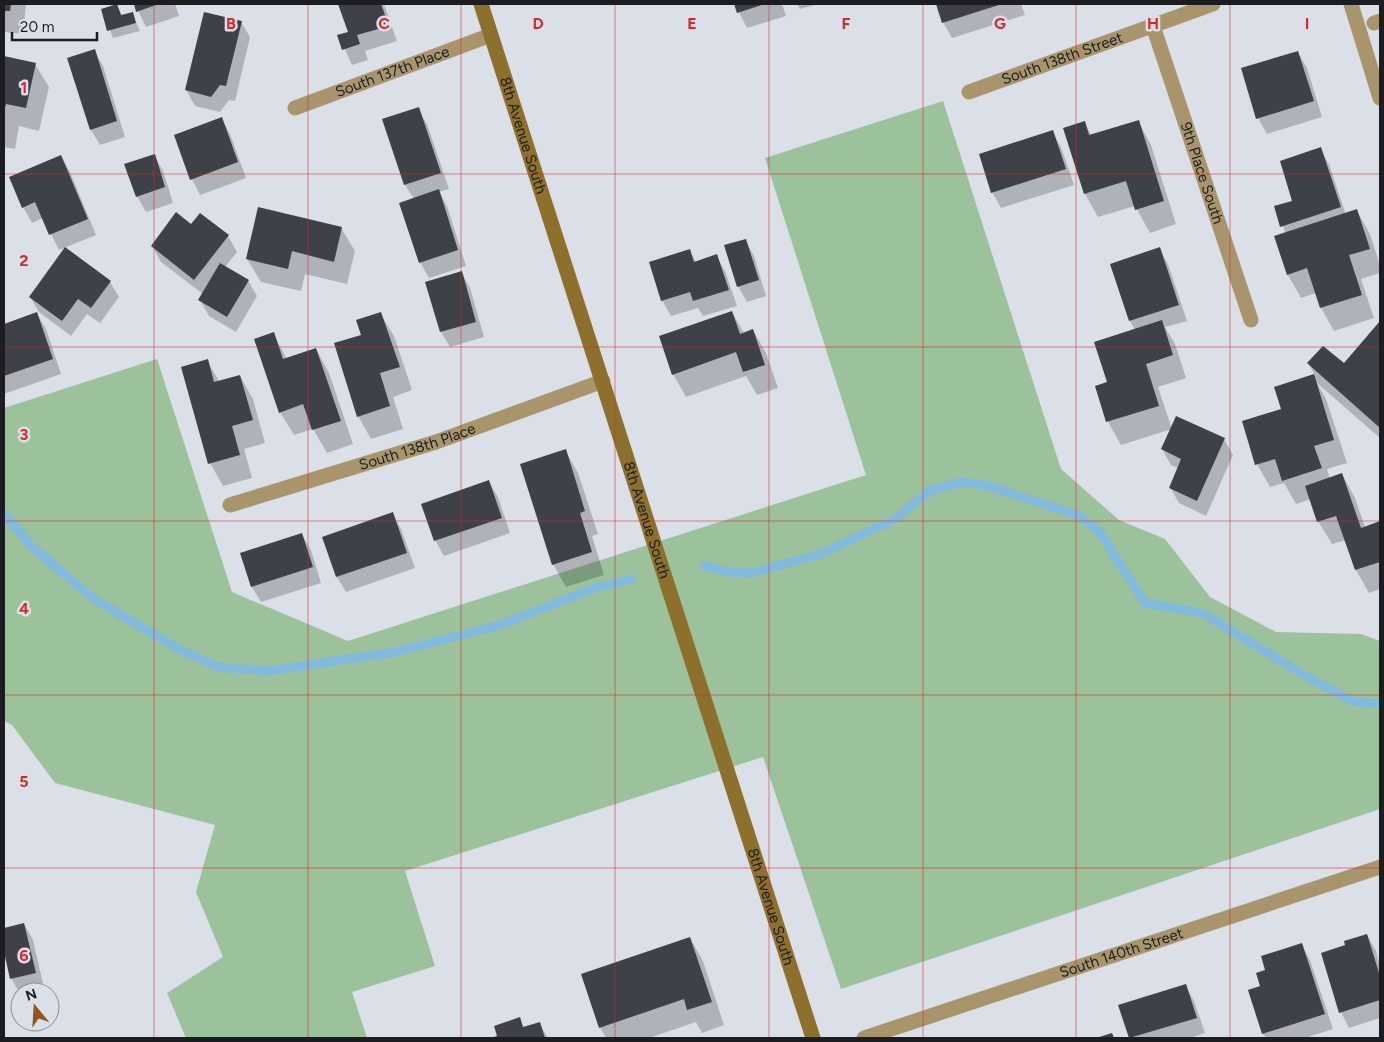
<svg xmlns="http://www.w3.org/2000/svg" width="1384" height="1042" viewBox="0 0 1384 1042" font-family="Figtree,sans-serif">
  <style>
    .green { fill: #9bc29b }
    .shadow { fill: #0003 }
    .lines { fill: none; stroke-linecap: round; stroke-linejoin: round }
    .stream { stroke: #82badd; stroke-width: 9 }
    .building { fill: #3e4148 }
    .lane { stroke: #a9956c; stroke-width: 15 }
    .street { stroke: #a9956c; stroke-width: 15 }
    .secondary { stroke: #8e702d; stroke-width: 15 }
    .grid { fill: none; stroke: #d62828; stroke-width: 1; stroke-opacity: 0.55 }
    .labels { text-anchor: middle; stroke-width: 5; stroke-linejoin: round; paint-order: stroke }
    .street-label { font-size: 15px; fill: #1b1d20; stroke: #dbdfe8 }
    .grid-label { font-size: 16px; text-anchor: middle; font-weight: bold; fill: #d62828; stroke: #dbdfe8; stroke-width: 5; stroke-linejoin: round; paint-order: stroke }
  </style>
  <rect width="100%" height="100%" fill="#dbdfe8"/>
  <polygon class="green" points="943,101 1061,469 1119,520 1165,539 1210,597 1276,632 1361,634 1380,641 1380,809 841,989 763,757 405,871 435,966 352,992 367,1038 186,1038 167,993 223,957 196,892 215,825 55,783 12,725 4,721 4,408 157,359 232,592 348,641 866,475 765,158"/>
  <g class="shadow">
    <polygon points="4,4 26,4 23,34 4,32"/>
    <polygon points="135,4 175,4 179,16 146,27"/>
    <polygon points="339,4 384,4 397,41 365,51 368,60 352,65 339,36 349,33"/>
    <polygon points="735,4 782,4 786,16 747,28"/>
    <polygon points="797,4 819,4 800,9"/>
    <polygon points="937,4 1021,4 1025,15 952,38 943,22"/>
    <polygon points="117,5 122,16 132,13 140,31 113,38 102,10"/>
    <polygon points="241,22 250,37 235,101 229,100 220,112 195,106 186,90"/>
    <polygon points="94,51 103,66 125,137 100,145 91,130"/>
    <polygon points="1298,52 1307,68 1322,117 1267,134 1258,118"/>
    <polygon points="4,57 35,64 49,87 39,131 19,126 15,149 4,147"/>
    <polygon points="418,109 427,124 449,189 439,192 447,206 466,266 429,278 420,262 414,199 405,185 384,120"/>
    <polygon points="221,118 230,134 246,178 200,195 192,179 175,135"/>
    <polygon points="1138,121 1151,145 1176,224 1150,233 1135,206 1098,217 1085,194 1065,129 1084,123 1092,136"/>
    <polygon points="1052,132 1061,147 1074,185 1001,208 992,192"/>
    <polygon points="1320,149 1329,164 1346,215 1357,211 1370,234 1380,265 1380,273 1361,279 1374,318 1334,331 1321,308 1316,293 1301,298 1288,275 1276,237 1286,234 1275,207 1294,202"/>
    <polygon points="154,155 163,171 173,203 146,212 137,196"/>
    <polygon points="61,156 70,172 96,235 59,250 43,218 32,223 23,207"/>
    <polygon points="191,226 228,236 237,252 225,267 248,281 257,296 236,332 209,316 200,300 203,294 161,262 152,246"/>
    <polygon points="341,228 355,251 347,284 305,274 301,291 261,282 247,259"/>
    <polygon points="745,240 754,256 766,296 747,302 738,286"/>
    <polygon points="1159,249 1168,264 1187,321 1165,327 1175,344 1186,378 1158,387 1172,429 1121,445 1108,422 1097,387 1109,383 1135,330 1130,321"/>
    <polygon points="689,250 696,262 716,256 725,271 737,306 703,316 698,308 671,316 662,300"/>
    <polygon points="461,272 470,288 484,337 450,347 441,332"/>
    <polygon points="110,282 119,297 100,323 87,314 71,336 39,312 30,297"/>
    <polygon points="732,312 744,333 753,330 766,353 778,388 757,395 746,376 686,397 673,374"/>
    <polygon points="380,313 394,336 412,390 393,397 403,429 371,439 358,416 362,336"/>
    <polygon points="37,314 46,329 61,374 4,394 4,325"/>
    <polygon points="1380,323 1380,438 1317,383 1326,399 1347,463 1327,469 1330,479 1342,474 1355,498 1365,527 1380,522 1380,589 1369,593 1356,570 1346,540 1332,544 1318,521 1311,499 1296,504 1284,483 1270,487 1257,464 1283,410 1276,388 1315,375 1308,363 1344,365"/>
    <polygon points="273,334 287,359 316,349 329,373 353,444 327,453 313,429 294,435 280,412"/>
    <polygon points="207,361 219,381 240,376 253,399 265,443 244,449 252,478 223,486 210,463"/>
    <polygon points="1224,439 1233,455 1206,516 1179,503 1170,487 1178,468 1171,465 1162,449"/>
    <polygon points="565,450 578,473 598,534 592,536 604,575 566,587 553,564"/>
    <polygon points="489,482 498,497 510,533 444,556 435,540"/>
    <polygon points="392,513 401,529 415,568 346,592 337,577 323,538"/>
    <polygon points="302,535 311,550 321,583 261,602 252,587 242,554"/>
    <polygon points="24,924 33,940 44,988 20,994 11,978 4,947 4,929"/>
    <polygon points="1367,935 1376,951 1380,966 1380,1018 1349,1028 1341,1012"/>
    <polygon points="690,938 703,961 724,1025 702,1033 696,1022 649,1038 606,1038 600,1027"/>
    <polygon points="1301,944 1310,960 1333,1029 1305,1038 1266,1038 1263,1033 1262,987 1267,971"/>
    <polygon points="1185,985 1194,1001 1205,1033 1190,1038 1130,1038 1120,1006"/>
    <polygon points="519,1019 524,1028 539,1023 548,1038 494,1038"/>
  </g>
  <g class="lines">
    <g class="stream">
      <polyline points="4,514 31,546 94,599 179,649 218,667 268,671 396,652 500,625 592,589 631,579"/>
      <polyline points="705,566 728,572 751,573 821,554 897,518 929,491 961,482 985,485 1080,516 1101,534 1145,603 1202,613 1311,679 1354,702 1380,704"/>
    </g>
  </g>
  <g class="building">
    <polygon points="4,4 11,4 10,11 4,11"/>
    <polygon points="117,4 121,15 133,12 136,23 107,31 101,9"/>
    <polygon points="134,4 159,4 136,12"/>
    <polygon points="338,4 381,4 389,26 357,35 360,44 342,50 337,35 348,32"/>
    <polygon points="734,4 765,4 737,13"/>
    <polygon points="936,4 1002,4 942,23"/>
    <polygon points="204,12 242,21 226,86 220,85 211,97 185,90"/>
    <polygon points="95,49 117,121 90,130 67,58"/>
    <polygon points="1298,51 1314,101 1256,119 1241,68"/>
    <polygon points="4,56 36,63 26,108 6,104 4,112"/>
    <polygon points="419,107 441,173 404,185 382,119"/>
    <polygon points="222,117 238,162 190,180 174,135"/>
    <polygon points="1139,120 1164,201 1135,210 1126,181 1084,194 1063,128 1085,121 1089,135"/>
    <polygon points="1053,130 1066,169 991,193 979,154"/>
    <polygon points="1321,147 1341,207 1280,227 1274,206 1292,201 1280,161"/>
    <polygon points="155,154 165,187 136,197 124,164"/>
    <polygon points="61,155 88,219 49,235 35,202 22,208 9,177"/>
    <polygon points="439,189 458,250 419,263 399,203"/>
    <polygon points="258,207 342,227 334,262 292,251 288,269 246,259"/>
    <polygon points="1357,209 1370,249 1349,255 1362,295 1320,308 1307,268 1287,275 1274,236"/>
    <polygon points="176,212 191,224 200,213 229,235 194,280 151,246"/>
    <polygon points="746,239 759,280 737,287 724,245"/>
    <polygon points="65,247 111,281 91,308 78,299 62,321 29,297"/>
    <polygon points="1160,247 1179,305 1129,321 1110,264"/>
    <polygon points="690,249 694,262 717,254 729,290 693,301 690,292 661,301 649,262"/>
    <polygon points="220,263 249,280 227,317 198,300"/>
    <polygon points="462,271 476,322 440,332 425,282"/>
    <polygon points="732,311 740,334 753,329 765,365 743,372 736,352 672,375 659,336"/>
    <polygon points="37,312 53,359 4,376 4,324"/>
    <polygon points="381,312 400,367 380,373 390,406 357,417 334,343 361,335 356,320"/>
    <polygon points="1162,320 1173,355 1146,364 1159,406 1106,422 1095,386 1107,382 1094,342"/>
    <polygon points="1380,321 1380,428 1307,363 1323,346 1344,363"/>
    <polygon points="274,332 283,359 316,348 341,421 312,430 303,404 279,413 254,339"/>
    <polygon points="208,359 214,382 240,375 253,420 232,426 240,455 208,464 181,367"/>
    <polygon points="1314,374 1334,440 1314,446 1322,468 1282,481 1275,459 1255,465 1242,421 1281,409 1274,387"/>
    <polygon points="1176,416 1225,438 1197,501 1169,488 1181,459 1161,449"/>
    <polygon points="566,449 585,511 580,513 592,552 552,565 520,464"/>
    <polygon points="1342,473 1361,528 1380,521 1380,562 1355,570 1336,516 1317,522 1305,486"/>
    <polygon points="489,480 502,518 434,541 421,504"/>
    <polygon points="393,512 407,553 336,577 322,537"/>
    <polygon points="302,533 313,567 251,587 240,553"/>
    <polygon points="24,923 36,973 10,979 4,952 4,928"/>
    <polygon points="1367,934 1380,976 1380,1000 1339,1013 1321,953 1345,945 1344,941"/>
    <polygon points="690,937 712,1002 687,1010 684,999 599,1028 581,974"/>
    <polygon points="1302,943 1325,1014 1262,1034 1248,990 1260,986 1256,973 1265,970 1261,956"/>
    <polygon points="1186,984 1197,1018 1129,1038 1118,1005"/>
    <polygon points="520,1017 523,1027 540,1022 545,1038 491,1038 497,1036 494,1026"/>
    <polygon points="1112,1033 1114,1038 1096,1038"/>
  </g>
  <g class="lines">
    <polyline class="lane" points="1374,23 1380,21"/>
    <g class="street">
      <polyline points="1351,4 1380,98"/>
      <path id="s1" d="M1153,26l98,294"/>
      <path id="s2" d="M969,92l244,-88"/>
      <path id="s3" d="M295,108l196,-73"/>
      <path id="s4" d="M230,505l206,-63 167,-61"/>
      <path id="s5" d="M864,1038l516,-171"/>
    </g>
    <path class="secondary" id="s6" d="M481,4l332,1034"/>
  </g>
  <path class="grid" d="M154,4v1034M308,4v1034M461,4v1034M615,4v1034M769,4v1034M923,4v1034M1076,4v1034M1230,4v1034M4,174h1376M4,347h1376M4,521h1376M4,695h1376M4,868h1376"/>
  <g class="labels">
    <g class="street-label">
      <text dy="5" stroke="none"><textPath href="#s2" startOffset="99">South 138th Street</textPath></text>
      <text dy="5" stroke="none"><textPath href="#s3" startOffset="104">South 137th Place</textPath></text>
      <text dy="5" stroke="none"><textPath href="#s6" startOffset="138">8th Avenue South</textPath></text>
      <text dy="5" stroke="none"><textPath href="#s1" startOffset="155">9th Place South</textPath></text>
      <text dy="5" stroke="none"><textPath href="#s4" startOffset="196">South 138th Place</textPath></text>
      <text dy="5" stroke="none"><textPath href="#s6" startOffset="542">8th Avenue South</textPath></text>
      <text dy="5" stroke="none"><textPath href="#s6" startOffset="948">8th Avenue South</textPath></text>
      <text dy="5" stroke="none"><textPath href="#s5" startOffset="271">South 140th Street</textPath></text>
    </g>
  </g>
  <g class="grid-label">
    <text x="231" y="29">B</text>
    <text x="384" y="29">C</text>
    <text x="538" y="29">D</text>
    <text x="692" y="29">E</text>
    <text x="846" y="29">F</text>
    <text x="1000" y="29">G</text>
    <text x="1153" y="29">H</text>
    <text x="1307" y="29">I</text>
    <text x="24" y="93">1</text>
    <text x="24" y="266">2</text>
    <text x="24" y="440">3</text>
    <text x="24" y="614">4</text>
    <text x="24" y="787">5</text>
    <text x="24" y="961">6</text>
  </g>
  <rect width="1384" height="1042" fill="none" stroke="#1b1d20" stroke-width="10"/>
  <g transform="translate(35 1007) rotate(342)"><circle r="24" fill="#dbdfe8" stroke="#8e9198"/>
  <path d="M0-4L9 19L0 12L-9 19Z" fill="#95571c"/>
  <text y="-8" font-size="14" font-weight="bold" text-anchor="middle" fill="#1b1d20">N</text>
  </g>
  <path d="M12 32v8h85v-8" fill="none" stroke="#1b1d20" stroke-width="2.5"/>
  <text x="20" y="32" font-size="15" fill="#1b1d20" stroke="#dbdfe8" stroke-width="4" paint-order="stroke">20 m</text>
</svg>
